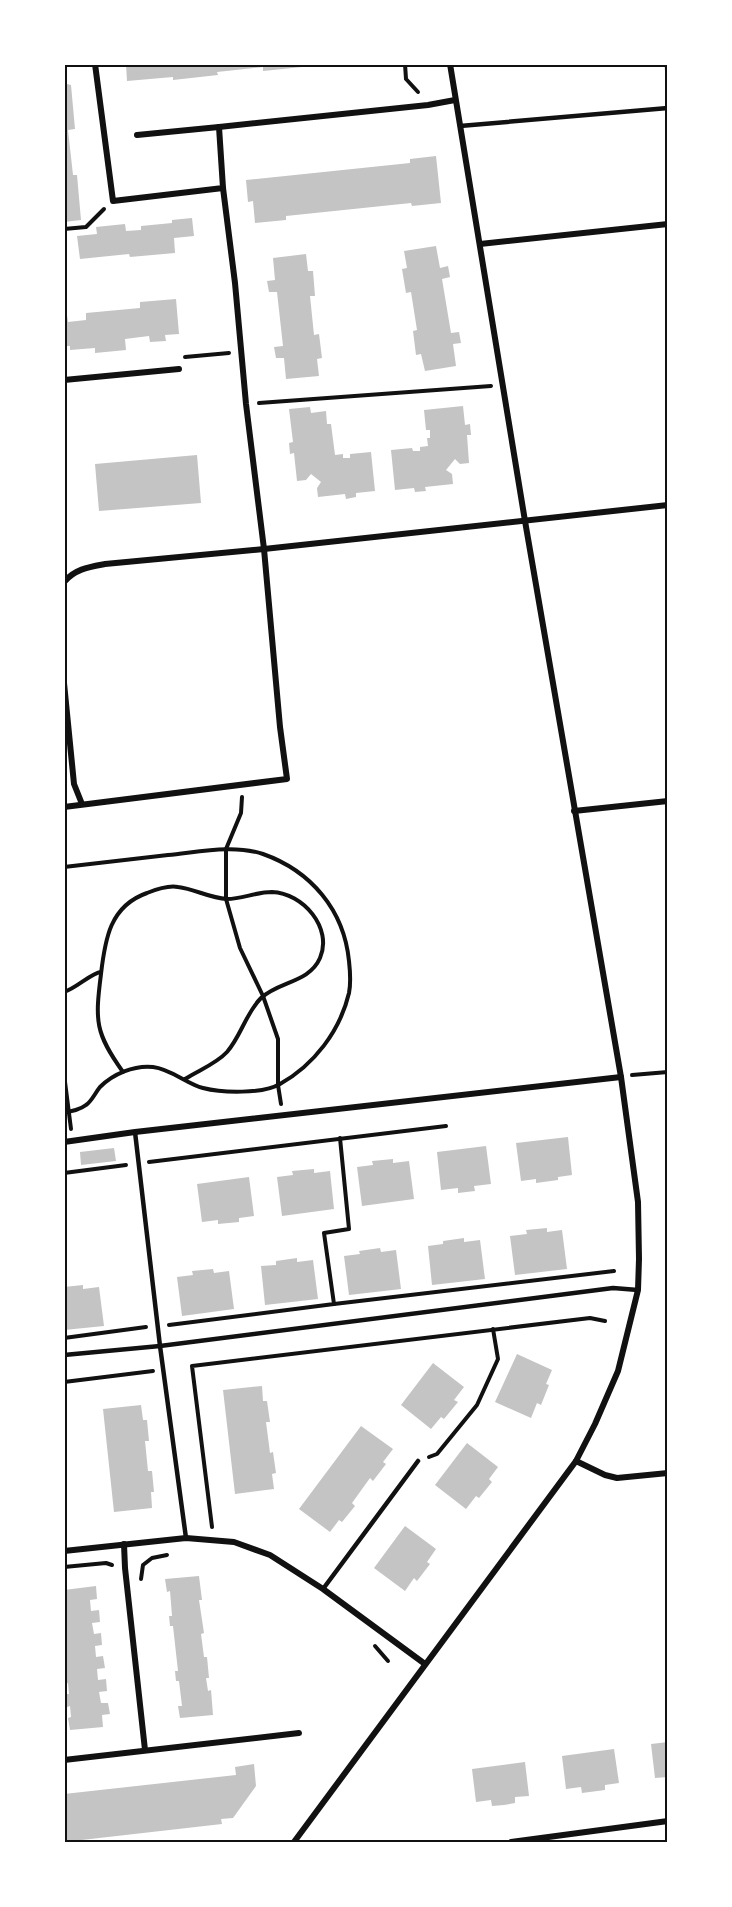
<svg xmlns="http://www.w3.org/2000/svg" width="732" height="1907" viewBox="0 0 732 1907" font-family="'Source Sans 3',sans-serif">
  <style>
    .building { fill: #c4c4c4 }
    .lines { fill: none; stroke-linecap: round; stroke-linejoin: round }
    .path { stroke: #111; stroke-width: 4 }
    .service { stroke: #111; stroke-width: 4.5 }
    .minor { stroke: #111; stroke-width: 6 }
    .neatline { fill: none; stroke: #111; stroke-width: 2 }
  </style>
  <rect width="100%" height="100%" fill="#fff"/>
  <g class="building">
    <polygon points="126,64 312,64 312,66 263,71 263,67 217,72 218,75 173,80 173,77 127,81"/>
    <polygon points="664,64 668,64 668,79 666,79"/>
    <polygon points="64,75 67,84 71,85 75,129 68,130 73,175 77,175 81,220 64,222"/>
    <polygon points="436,156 441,203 412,206 411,203 286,216 286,220 255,223 253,201 248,202 246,180 410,163 410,159"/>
    <polygon points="192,218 194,236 174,238 175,253 130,257 129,254 80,259 77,236 97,234 96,227 125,224 126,231 141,230 141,226 172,223 172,220"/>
    <polygon points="436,246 440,268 448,266 450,277 442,279 451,333 459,332 461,343 453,344 456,366 425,371 421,354 416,355 413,331 417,330 411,292 406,293 402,269 407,268 404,251"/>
    <polygon points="306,254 308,271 313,271 315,296 310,296 314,335 319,334 322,358 317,359 319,376 286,379 284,358 276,358 274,347 283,346 277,292 269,292 267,281 275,280 273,258"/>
    <polygon points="176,299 179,334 165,335 166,341 150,342 149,336 125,339 126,350 95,353 95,348 70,350 70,346 64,346 64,315 67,315 68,322 86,320 86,313 140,308 140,302"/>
    <polygon points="463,406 465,425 470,424 471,435 467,435 469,463 460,464 455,459 446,470 452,474 453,484 425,487 426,491 415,492 414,488 395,490 391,450 412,448 413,451 420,451 420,447 428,446 427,438 430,438 430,430 426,430 424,410"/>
    <polygon points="310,407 311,413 326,411 327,424 331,424 335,455 343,454 343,458 350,458 350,454 371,452 375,491 356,493 356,497 346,499 345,494 318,497 317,488 321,482 311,474 306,480 297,481 294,453 290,454 289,443 293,442 289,409"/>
    <polygon points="197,455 201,503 99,511 95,464"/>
    <polygon points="568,1137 572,1175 558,1177 558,1180 536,1183 536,1179 521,1181 516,1143"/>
    <polygon points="486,1146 491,1184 474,1186 475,1191 458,1193 458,1188 441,1190 437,1152"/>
    <polygon points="114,1148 116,1161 81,1165 80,1152"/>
    <polygon points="393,1159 393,1163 409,1161 414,1199 362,1206 357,1167 373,1165 372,1161"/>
    <polygon points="314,1169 314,1173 330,1171 334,1209 282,1216 277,1177 293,1175 292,1171"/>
    <polygon points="249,1177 254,1216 239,1218 239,1222 218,1224 218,1220 202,1222 197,1184"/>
    <polygon points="547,1228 547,1232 562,1230 567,1269 515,1275 510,1236 527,1234 526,1230"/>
    <polygon points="464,1238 464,1242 480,1240 485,1279 432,1285 428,1246 443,1244 443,1241"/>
    <polygon points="380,1248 381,1252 396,1250 401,1289 349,1295 344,1256 360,1254 359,1251"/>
    <polygon points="297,1258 297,1262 313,1260 318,1299 265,1305 261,1266 276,1265 276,1261"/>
    <polygon points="213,1269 214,1273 229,1271 234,1309 182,1316 177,1277 193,1275 192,1271"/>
    <polygon points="83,1285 83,1289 99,1287 104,1326 64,1330 64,1287"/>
    <polygon points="517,1354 552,1370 546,1384 549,1385 541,1405 537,1403 531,1418 495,1402"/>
    <polygon points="433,1363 464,1387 454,1400 458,1402 444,1419 441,1417 431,1429 401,1405"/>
    <polygon points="262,1386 263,1401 267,1401 270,1422 266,1422 270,1453 273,1452 276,1473 272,1474 274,1489 235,1494 223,1390"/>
    <polygon points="141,1405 143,1420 147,1420 149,1441 145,1441 148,1471 152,1471 154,1492 151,1492 152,1508 114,1512 103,1409"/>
    <polygon points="361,1426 393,1449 383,1462 386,1464 373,1481 370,1478 352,1503 355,1506 342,1522 339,1520 330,1532 299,1509"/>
    <polygon points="467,1443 498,1467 489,1479 492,1482 479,1498 476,1496 466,1509 435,1485"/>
    <polygon points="405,1526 436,1549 427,1562 430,1564 417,1581 414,1578 405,1591 374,1568"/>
    <polygon points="199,1576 202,1600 199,1600 204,1633 201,1634 204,1657 207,1657 209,1678 206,1678 208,1691 211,1690 213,1715 180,1718 178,1706 182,1706 179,1681 176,1681 175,1671 178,1671 173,1626 170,1626 169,1616 172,1616 171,1603 170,1591 167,1592 165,1579"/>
    <polygon points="96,1586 97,1599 90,1600 91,1611 99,1610 100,1622 92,1623 94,1634 101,1633 102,1645 95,1646 96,1657 103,1656 105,1668 97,1669 98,1680 106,1679 107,1691 99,1692 101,1703 108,1703 110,1714 102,1715 103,1727 70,1730 68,1718 71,1717 70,1706 67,1707 66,1694 69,1694 68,1683 65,1684 64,1680 64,1671 67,1671 64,1660 64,1590"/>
    <polygon points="668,1742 668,1777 655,1778 651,1744"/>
    <polygon points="614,1749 619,1783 605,1785 605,1790 582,1793 581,1787 566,1789 562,1756"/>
    <polygon points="525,1762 529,1796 515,1797 515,1803 504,1805 492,1806 491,1800 476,1802 472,1769"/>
    <polygon points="254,1764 256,1786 233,1818 221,1819 222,1824 64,1842 64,1794 236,1775 235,1767"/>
  </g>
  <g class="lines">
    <g class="path">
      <polyline points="405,64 406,79 418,92"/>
      <polyline points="64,229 86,227 104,209"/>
      <polyline points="185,357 229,353"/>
      <polyline points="259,403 491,386"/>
      <polyline points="242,797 241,813 226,849 226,899 240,948 263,996 278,1039 278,1085 281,1104"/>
      <path d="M64,867c35,-4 70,-8 104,-12 31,-3 65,-11 95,-1 48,17 81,56 86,107 1,9 2,22 0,32 -9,38 -35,72 -69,91 -17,10 -58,9 -77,4 -16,-4 -32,-19 -50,-21 -19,-2 -40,7 -53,20 -5,6 -8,14 -14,18 -5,4 -15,7 -22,7"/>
      <path d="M64,992c13,-4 27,-19 37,-20"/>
      <path d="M123,1072c-28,-39 -28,-51 -22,-98 4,-35 9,-68 46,-81 10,-4 21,-8 31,-6 17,2 31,11 49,12 15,0 29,-7 45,-7 31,1 61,36 48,66 -11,25 -41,23 -59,40 -15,15 -20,38 -34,54 -11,12 -28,18 -42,27"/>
      <polyline points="64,1074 71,1129"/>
      <polyline points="632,1075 668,1072"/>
      <polyline points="149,1162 446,1126"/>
      <polyline points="64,1173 126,1165"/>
      <polyline points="334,1304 614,1271"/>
      <polyline points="169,1325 334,1304 324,1233 349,1229 340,1138"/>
      <polyline points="64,1338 146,1327"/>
      <polyline points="64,1382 153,1371"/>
      <polyline points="429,1457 437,1454 477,1405 498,1359 493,1329"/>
      <polyline points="212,1527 192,1366 590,1318 605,1321"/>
      <polyline points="64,1567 106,1563 112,1565"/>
      <polyline points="141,1579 143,1565 152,1558 167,1555"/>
      <polyline points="375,1646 388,1661"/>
    </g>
    <g class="service">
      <polyline points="460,126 668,108"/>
      <polyline points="135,1132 160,1346 186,1538"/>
      <polyline points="64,1355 160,1346 613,1288 638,1290"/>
      <polyline points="323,1589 418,1461"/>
    </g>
    <g class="minor">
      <polyline points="95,64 113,201 223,188 219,127 428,105 455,100"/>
      <polyline points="137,135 219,127"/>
      <polyline points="480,244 668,224"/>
      <polyline points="64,380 179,369"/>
      <path d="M64,582c11,-13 25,-15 41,-18l159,-15 404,-44"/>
      <polyline points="64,683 74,784 82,804"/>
      <polyline points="64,807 287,779 280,727 264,549 246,404 235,283 223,188"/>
      <polyline points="574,811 668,801"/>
      <polyline points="64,1142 135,1132 621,1077"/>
      <polyline points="576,1461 605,1475 617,1478 668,1473"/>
      <polyline points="124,1544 125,1568 145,1750"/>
      <polyline points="64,1551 186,1538 234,1542 270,1555 323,1589 425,1664"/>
      <polyline points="64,1760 299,1733"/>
      <polyline points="294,1842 576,1461 595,1424 618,1371 638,1290 639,1259 638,1202 621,1077 525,521 450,64"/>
      <polyline points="511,1842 668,1821"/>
    </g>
  </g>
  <rect width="732" height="1907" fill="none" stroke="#ffffff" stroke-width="132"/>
  <rect x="66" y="66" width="600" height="1775" class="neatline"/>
</svg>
